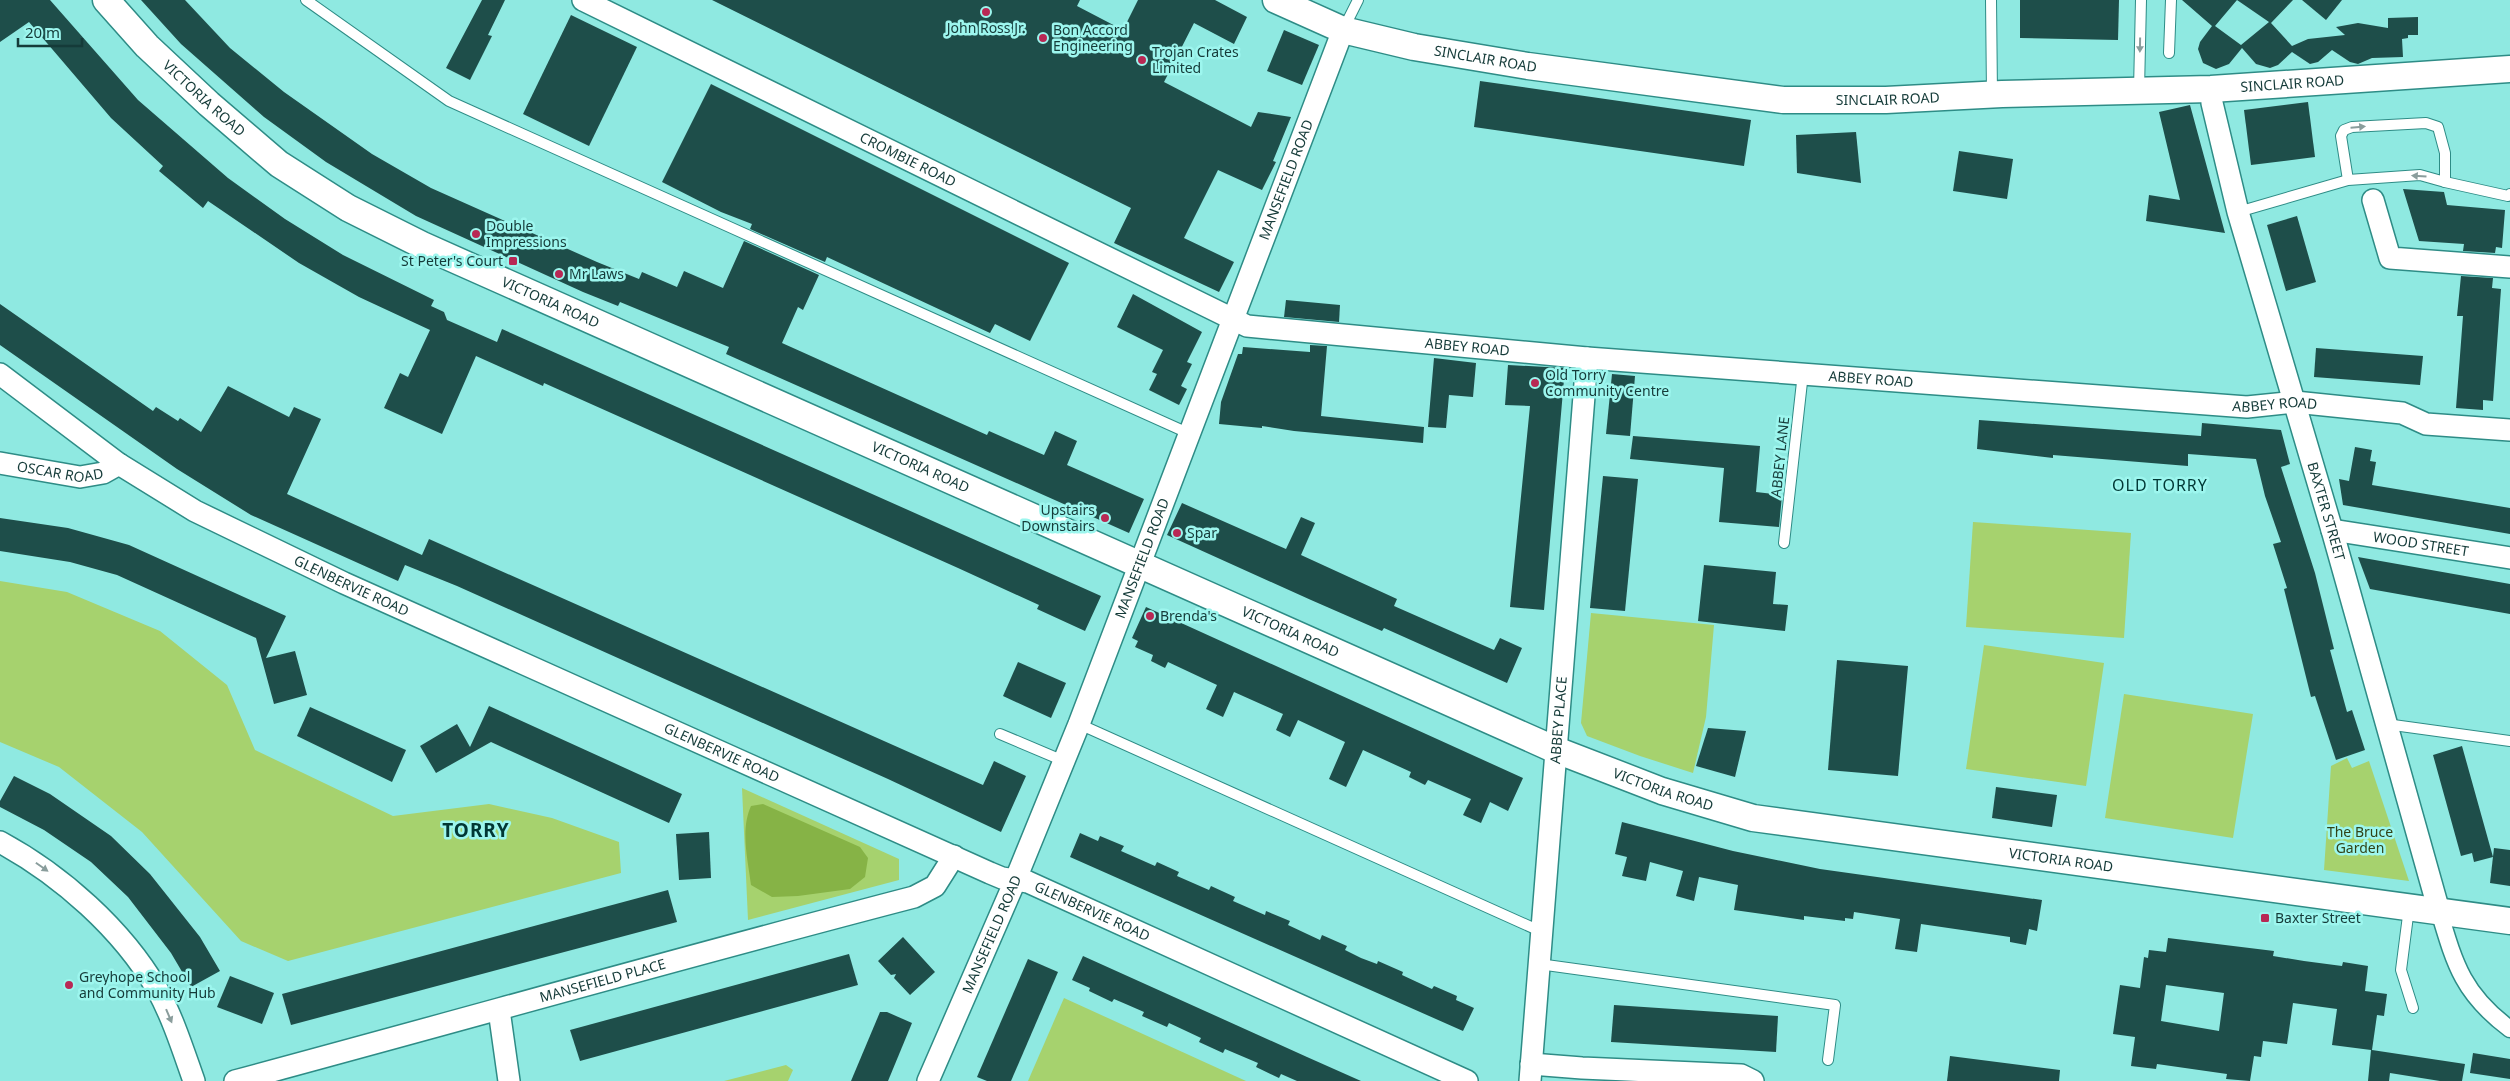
<svg xmlns="http://www.w3.org/2000/svg" width="2510" height="1081" viewBox="0 0 2510 1081" font-family="'Noto Sans',sans-serif">
  <style>
    .green { fill: #a6d26e }
    .forest { fill: #86b346 }
    .building { fill: #1e4e4a; fill-rule: evenodd }
    .lines { fill: none; stroke-linecap: round; stroke-linejoin: round }
    .service-casing { stroke: #2e8c86; stroke-width: 12 }
    .pedestrian-casing { stroke: #2e8c86; stroke-width: 19 }
    .minor-casing { stroke: #2e8c86; stroke-width: 24 }
    .tertiary-casing { stroke: #2e8c86; stroke-width: 29 }
    .service { stroke: #fff; stroke-width: 10 }
    .pedestrian { stroke: #fff; stroke-width: 16 }
    .minor { stroke: #fff; stroke-width: 21 }
    .tertiary { stroke: #fff; stroke-width: 26 }
    .oneway { fill: #8a9d9c }
    .poi-dot { fill: #b82854; stroke: #9df6ee; stroke-width: 2 }
    .labels { text-anchor: middle; stroke-width: 5; stroke-linejoin: round; paint-order: stroke }
    .poi-label { font-size: 14px; fill: #153b39; stroke: #9df6ee; text-anchor: start }
    .street-label { font-size: 14px; fill: #153b39; stroke: #9df6ee }
    .park-label { font-size: 14px; fill: #314317; stroke: #9df6ee }
    .quarter-label { font-size: 16px; letter-spacing: 1px; fill: #013734; stroke: #9df6ee }
    .district-label { font-size: 19px; font-weight: bold; letter-spacing: 1px; fill: #013734; stroke: #9df6ee }
  </style>
  <rect width="100%" height="100%" fill="#8fe9e1"/>
  <g class="green">
    <polygon points="1973,522 2131,533 2124,638 1966,627"/>
    <polygon points="0,581 67,592 160,631 227,685 255,750 393,816 489,804 552,818 619,842 621,873 288,961 241,941 142,832 59,767 0,742"/>
    <polygon points="1591,613 1714,625 1706,717 1693,773 1640,756 1587,736 1581,723"/>
    <polygon points="1984,645 2104,663 2086,786 1966,769"/>
    <polygon points="2124,694 2253,714 2233,838 2105,818"/>
    <polygon points="2347,758 2352,768 2369,761 2409,881 2324,870 2331,766"/>
    <polygon points="742,788 899,859 899,880 748,920"/>
    <polygon points="1064,998 1246,1081 1028,1081"/>
    <polygon points="786,1065 793,1070 788,1081 724,1081"/>
  </g>
  <path class="forest" d="M763,804l97,43 8,11 -3,19 -15,12 -52,7 -26,1 -21,-12c-3,-25 -11,-55 0,-79z"/>
  <g class="building">
    <polygon points="0,0 50,0 138,100 228,178 285,219 343,255 434,300 431,306 444,312 447,320 497,342 502,329 1101,596 1085,631 1037,609 1039,605 958,568 544,383 543,386 476,356 442,434 384,408 400,373 408,377 430,330 359,297 299,263 208,201 203,208 159,171 163,166 111,118 29,22 0,42"/>
    <polygon points="141,0 185,0 230,48 284,92 372,154 431,188 597,262 639,279 642,272 677,287 684,271 723,288 744,241 819,275 803,310 798,307 782,343 987,435 989,431 1044,455 1055,431 1077,441 1067,465 1144,499 1129,533 726,354 729,347 620,302 618,306 583,292 416,216 326,162 264,117 181,44"/>
    <polygon points="482,0 505,0 488,35 492,36 470,80 446,68"/>
    <polygon points="712,0 1080,0 1077,6 1123,30 1138,0 1215,0 1247,17 1234,44 1194,23 1164,82 1251,127 1258,112 1291,117 1273,161 1276,162 1262,190 1218,170 1184,238 1234,262 1219,292 1114,243 1131,208"/>
    <polygon points="2020,0 2119,0 2118,40 2020,38"/>
    <path d="M2182,0h111l-22,23 21,23 16,-7 37,-4 -9,-8 22,-4 30,5v-10l30,-1v18h-10v3l-6,1 1,18 -31,1 -14,6 -8,-2 -18,-12 -14,12 -8,2 -18,-12 -14,13 -8,3 -14,-4 -14,-16 -13,16 -13,5 -13,-6 -5,-14 2,-7 12,-16zM2237,0l32,22 -28,23 -26,-19z"/>
    <polygon points="2302,0 2342,0 2326,20"/>
    <polygon points="571,15 637,47 589,146 523,114"/>
    <polygon points="1284,30 1319,45 1302,85 1267,71"/>
    <polygon points="1480,81 1751,120 1744,166 1474,127"/>
    <polygon points="711,84 1069,263 1030,341 995,324 990,333 827,257 825,262 750,229 752,224 721,212 662,182"/>
    <polygon points="2308,102 2315,157 2251,165 2244,110"/>
    <polygon points="2190,105 2202,149 2225,233 2146,221 2149,195 2180,200 2159,112"/>
    <polygon points="1856,132 1861,183 1797,173 1796,135"/>
    <polygon points="1959,151 2013,159 2007,199 1953,191"/>
    <polygon points="2403,189 2444,192 2447,205 2505,210 2502,248 2496,247 2495,253 2463,251 2464,244 2419,241"/>
    <polygon points="2297,216 2316,282 2286,291 2267,225"/>
    <polygon points="2461,276 2493,278 2492,288 2501,289 2493,401 2483,400 2483,410 2456,408 2463,316 2457,316"/>
    <polygon points="1133,294 1202,332 1187,362 1192,364 1181,386 1187,389 1179,405 1149,390 1157,374 1152,372 1163,350 1117,327"/>
    <polygon points="1286,300 1340,305 1339,322 1284,317"/>
    <polygon points="0,304 153,411 156,407 178,421 180,418 201,432 228,386 289,417 294,407 321,419 287,494 422,555 429,539 983,785 994,761 1026,776 1001,832 888,779 457,586 405,565 398,581 251,515 177,469 0,345"/>
    <polygon points="1310,345 1327,346 1321,416 1424,427 1423,443 1294,431 1262,426 1262,428 1219,424 1221,402 1238,354 1242,354 1243,347 1310,352"/>
    <polygon points="2316,348 2423,356 2420,385 2314,377"/>
    <polygon points="1434,358 1476,363 1473,397 1449,395 1446,428 1428,427"/>
    <polygon points="1508,365 1565,368 1544,610 1510,607 1530,406 1505,405"/>
    <polygon points="1612,374 1635,376 1630,436 1606,434"/>
    <polygon points="1979,420 2201,436 2202,423 2281,430 2290,464 2281,467 2315,573 2334,649 2330,650 2347,712 2352,710 2365,750 2336,760 2315,696 2311,697 2284,589 2287,588 2273,544 2281,542 2265,496 2256,459 2188,454 2188,466 2053,455 2053,458 1977,449"/>
    <polygon points="1633,436 1760,446 1756,492 1782,495 1779,527 1719,522 1724,468 1630,459"/>
    <polygon points="2355,447 2372,450 2370,461 2376,462 2372,485 2510,508 2510,534 2343,505 2339,479 2349,481"/>
    <polygon points="1603,476 1638,479 1625,611 1590,608"/>
    <polygon points="1182,503 1286,549 1301,517 1315,523 1301,555 1397,599 1394,606 1494,650 1500,638 1522,648 1507,683 1384,628 1382,631 1311,600 1167,535"/>
    <polygon points="0,518 68,528 129,545 286,616 266,658 295,651 307,695 274,704 256,638 117,575 70,562 0,551"/>
    <polygon points="2358,557 2510,584 2510,614 2370,589"/>
    <polygon points="1704,565 1776,572 1773,604 1788,605 1785,631 1698,621"/>
    <polygon points="1146,607 1523,778 1508,811 1490,802 1481,823 1463,815 1471,799 1428,780 1425,785 1409,777 1411,772 1363,750 1346,787 1329,779 1345,742 1298,720 1290,737 1276,730 1283,714 1234,692 1223,717 1206,709 1217,685 1168,662 1165,668 1151,661 1153,655 1135,647 1138,641 1132,638"/>
    <polygon points="1837,660 1908,666 1898,776 1828,770"/>
    <polygon points="1018,662 1066,683 1051,718 1003,696"/>
    <polygon points="489,706 682,794 669,823 491,742 436,773 420,746 457,724 470,747"/>
    <polygon points="310,707 406,750 392,782 297,736"/>
    <polygon points="1708,728 1746,731 1735,777 1696,766"/>
    <polygon points="2462,746 2493,857 2474,862 2472,853 2461,856 2433,755"/>
    <polygon points="14,776 50,794 111,836 150,874 200,937 220,971 191,987 171,953 128,897 91,862 44,830 0,807 0,801"/>
    <polygon points="1996,787 2057,795 2052,827 1992,818"/>
    <polygon points="1622,822 1733,851 1820,869 2042,900 2037,931 2029,929 2026,945 2010,942 2010,937 1921,924 1917,952 1895,949 1900,919 1854,912 1853,919 1845,918 1845,921 1804,916 1804,920 1734,910 1738,885 1699,877 1694,901 1676,896 1683,871 1650,862 1646,881 1622,876 1627,857 1615,854"/>
    <polygon points="709,832 711,878 679,880 676,834"/>
    <polygon points="1080,833 1098,841 1100,836 1124,846 1121,851 1155,866 1157,862 1179,872 1177,876 1209,890 1211,886 1235,897 1233,901 1265,915 1266,911 1290,921 1288,925 1305,933 1320,940 1322,935 1347,946 1345,950 1361,958 1377,964 1378,961 1403,972 1402,975 1432,989 1434,986 1457,996 1456,1000 1474,1008 1463,1031 1070,857"/>
    <polygon points="2494,848 2510,850 2510,886 2490,883"/>
    <polygon points="668,890 677,922 291,1025 282,994"/>
    <polygon points="903,937 935,972 910,995 894,978 896,974 891,975 878,961"/>
    <path d="M2168,938l106,13 -1,5 31,5 38,5 1,-4 25,4 -3,25 22,3 -3,22 -7,-1 -5,35 93,14 -3,17h-22l-50,-8 -1,8h-21l3,-31 -39,-5 5,-36 -44,-6 -6,41 -24,-3 -2,16 -7,-1 -4,25 -24,-2 1,-5 -70,-10 -1,5 -25,-3 4,-29 -22,-3 7,-49 20,3 4,-31 4,1 1,-8 17,2zM2166,985l58,8 -5,38 -58,-10z"/>
    <polygon points="849,954 858,985 580,1061 570,1030"/>
    <polygon points="1083,956 1307,1057 1361,1081 1297,1081 1281,1074 1279,1078 1256,1067 1258,1063 1225,1049 1223,1053 1199,1042 1201,1038 1184,1030 1169,1023 1167,1027 1142,1016 1144,1012 1128,1005 1114,999 1112,1002 1089,991 1090,988 1072,980"/>
    <polygon points="1028,959 1058,972 1011,1081 987,1081 977,1077"/>
    <polygon points="230,976 274,993 262,1024 217,1007"/>
    <polygon points="1614,1005 1778,1016 1776,1052 1611,1042"/>
    <polygon points="880,1012 887,1012 912,1023 888,1081 851,1081"/>
    <polygon points="2473,1053 2510,1059 2510,1079 2470,1073"/>
    <polygon points="1950,1056 2060,1070 2059,1081 1947,1081"/>
  </g>
  <g class="lines">
    <defs>
      <g id="service">
        <polyline points="306,0 449,101 1188,433"/>
        <polyline points="1991,0 1992,94"/>
        <polyline points="1343,30 1358,0"/>
        <polyline points="2169,53 2171,0"/>
        <polyline points="2139,90 2141,0"/>
        <polyline points="2445,182 2508,196 2510,194"/>
        <polyline points="2238,212 2348,180 2420,175 2445,182 2445,153 2438,127 2426,123 2352,127 2344,130 2341,136 2348,180"/>
        <polyline points="1784,543 1803,373"/>
        <polyline points="1079,724 1540,931"/>
        <polyline points="2386,724 2510,741"/>
        <polyline points="1000,734 1064,761"/>
        <polyline points="2409,908 2401,970 2413,1008"/>
        <polyline points="1539,964 1835,1005 1828,1060"/>
      </g>
      <path id="pedestrian" d="M2439,911c16,54 24,83 71,118"/>
      <g id="minor">
        <path id="s1" d="M583,0l664,326 340,32 660,49 48,-5 107,11 24,11 84,6"/>
        <path id="s2" d="M2211,89l1,14 26,109 94,318 107,381"/>
        <polyline points="2373,200 2390,258 2510,267"/>
        <path id="s3" d="M0,374l119,90 76,47 149,72 646,290 12,5 26,4 439,199"/>
        <path id="s4" d="M0,463l80,14 23,-4 16,-9"/>
        <path id="s5" d="M2332,530l178,28"/>
        <path d="M0,842c61,33 122,87 157,147 16,29 26,61 37,92"/>
        <polyline points="499,1010 509,1081"/>
        <polyline points="1531,1064 1582,1068 1741,1075 1753,1081"/>
        <path id="s6" d="M235,1081c227,-61 452,-125 679,-184l21,-11 19,-30"/>
        <path id="s7" d="M928,1081l87,-200 64,-157 264,-694"/>
        <path id="s8" d="M1530,1081l57,-723"/>
      </g>
      <g id="tertiary">
        <path id="s9" d="M106,0l41,46 62,58 70,60 69,44 74,37 1134,505 106,41 91,27 757,103"/>
        <path id="s10" d="M1276,0l67,30 71,17 114,19 255,34h103l116,-6 209,-5 299,-20"/>
      </g>
    </defs>
    <use href="#service" class="service-casing"/>
    <use href="#pedestrian" class="pedestrian-casing"/>
    <use href="#minor" class="minor-casing"/>
    <use href="#tertiary" class="tertiary-casing"/>
    <use href="#service" class="service"/>
    <use href="#pedestrian" class="pedestrian"/>
    <use href="#minor" class="minor"/>
    <use href="#tertiary" class="tertiary"/>
  </g>
  <defs><path id="oneway-solid" d="M-6-.8H1V-3.2L6.5 0L1 3.2V.8H-6Z" transform="scale(1.25)"/></defs>
  <g class="oneway">
    <use href="#oneway-solid" transform="translate(2140 45) rotate(91)"/>
    <use href="#oneway-solid" transform="translate(2358 127) rotate(-5)"/>
    <use href="#oneway-solid" transform="translate(2419 176) rotate(-176)"/>
    <use href="#oneway-solid" transform="translate(42 867) rotate(35)"/>
    <use href="#oneway-solid" transform="translate(169 1016) rotate(67)"/>
  </g>
  <g class="poi-dot">
    <circle cx="986" cy="12" r="5"/>
    <circle cx="1043" cy="38" r="5"/>
    <circle cx="1142" cy="60" r="5"/>
    <circle cx="476" cy="234" r="5"/>
    <rect x="508" y="256" width="10" height="10" rx="2.5"/>
    <circle cx="559" cy="274" r="5"/>
    <circle cx="1535" cy="383" r="5"/>
    <circle cx="1105" cy="518" r="5"/>
    <circle cx="1177" cy="533" r="5"/>
    <circle cx="1150" cy="616" r="5"/>
    <rect x="2260" y="913" width="10" height="10" rx="2.5"/>
    <circle cx="69" cy="985" r="5"/>
  </g>
  <g class="labels">
    <g class="poi-label">
      <text x="986" y="33" text-anchor="middle">John Ross Jr.</text>
      <text x="1053" y="35">Bon Accord<tspan x="1053" dy="16">Engineering</tspan></text>
      <text x="1152" y="57">Trojan Crates<tspan x="1152" dy="16">Limited</tspan></text>
      <text x="486" y="231">Double<tspan x="486" dy="16">Impressions</tspan></text>
      <text x="503" y="266" text-anchor="end">St Peter's Court</text>
      <text x="569" y="279">Mr Laws</text>
      <text x="1545" y="380">Old Torry<tspan x="1545" dy="16">Community Centre</tspan></text>
      <text x="1095" y="515" text-anchor="end">Upstairs<tspan x="1095" dy="16">Downstairs</tspan></text>
      <text x="1187" y="538">Spar</text>
      <text x="1160" y="621">Brenda's</text>
      <text x="2275" y="923">Baxter Street</text>
      <text x="79" y="982">Greyhope School<tspan x="79" dy="16">and Community Hub</tspan></text>
    </g>
    <g class="street-label">
      <text dy="5" stroke="none"><textPath href="#s10" startOffset="219">SINCLAIR ROAD</textPath></text>
      <text dy="5" stroke="none"><textPath href="#s10" startOffset="1029">SINCLAIR ROAD</textPath></text>
      <text dy="5" stroke="none"><textPath href="#s9" startOffset="139">VICTORIA ROAD</textPath></text>
      <text dy="5" stroke="none"><textPath href="#s10" startOffset="624">SINCLAIR ROAD</textPath></text>
      <text dy="5" stroke="none"><textPath href="#s1" startOffset="362">CROMBIE ROAD</textPath></text>
      <text dy="5" stroke="none"><textPath href="#s7" startOffset="970">MANSEFIELD ROAD</textPath></text>
      <text dy="5" stroke="none"><textPath href="#s9" startOffset="544">VICTORIA ROAD</textPath></text>
      <text dy="5" stroke="none"><textPath href="#s1" startOffset="961">ABBEY ROAD</textPath></text>
      <text dy="5" stroke="none"><textPath href="#s1" startOffset="1366">ABBEY ROAD</textPath></text>
      <text dy="5" stroke="none"><textPath href="#s1" startOffset="1771">ABBEY ROAD</textPath></text>
      <text transform="translate(1780 457) rotate(-84)" y="5">ABBEY LANE</text>
      <text dy="5" stroke="none"><textPath href="#s4" startOffset="61">OSCAR ROAD</textPath></text>
      <text dy="5" stroke="none"><textPath href="#s9" startOffset="949">VICTORIA ROAD</textPath></text>
      <text dy="5" stroke="none"><textPath href="#s2" startOffset="438">BAXTER STREET</textPath></text>
      <text dy="5" stroke="none"><textPath href="#s5" startOffset="90">WOOD STREET</textPath></text>
      <text dy="5" stroke="none"><textPath href="#s7" startOffset="565">MANSEFIELD ROAD</textPath></text>
      <text dy="5" stroke="none"><textPath href="#s3" startOffset="412">GLENBERVIE ROAD</textPath></text>
      <text dy="5" stroke="none"><textPath href="#s9" startOffset="1354">VICTORIA ROAD</textPath></text>
      <text dy="5" stroke="none"><textPath href="#s8" startOffset="362">ABBEY PLACE</textPath></text>
      <text dy="5" stroke="none"><textPath href="#s3" startOffset="818">GLENBERVIE ROAD</textPath></text>
      <text dy="5" stroke="none"><textPath href="#s9" startOffset="1759">VICTORIA ROAD</textPath></text>
      <text dy="5" stroke="none"><textPath href="#s9" startOffset="2164">VICTORIA ROAD</textPath></text>
      <text dy="5" stroke="none"><textPath href="#s3" startOffset="1222">GLENBERVIE ROAD</textPath></text>
      <text dy="5" stroke="none"><textPath href="#s7" startOffset="160">MANSEFIELD ROAD</textPath></text>
      <text dy="5" stroke="none"><textPath href="#s6" startOffset="381">MANSEFIELD PLACE</textPath></text>
    </g>
    <g class="park-label">
      <text x="2360" y="837">The Bruce<tspan x="2360" dy="16">Garden</tspan></text>
    </g>
    <g class="quarter-label">
      <text x="2160" y="491">OLD TORRY</text>
    </g>
    <g class="district-label">
      <text x="476" y="837">TORRY</text>
    </g>
  </g>
  <path d="M18 38v8h64v-8" fill="none" stroke="#153b39" stroke-width="2.5"/>
  <text x="25" y="38" font-size="15" fill="#153b39" stroke="#9df6ee" stroke-width="4" paint-order="stroke">20 m</text>
</svg>
